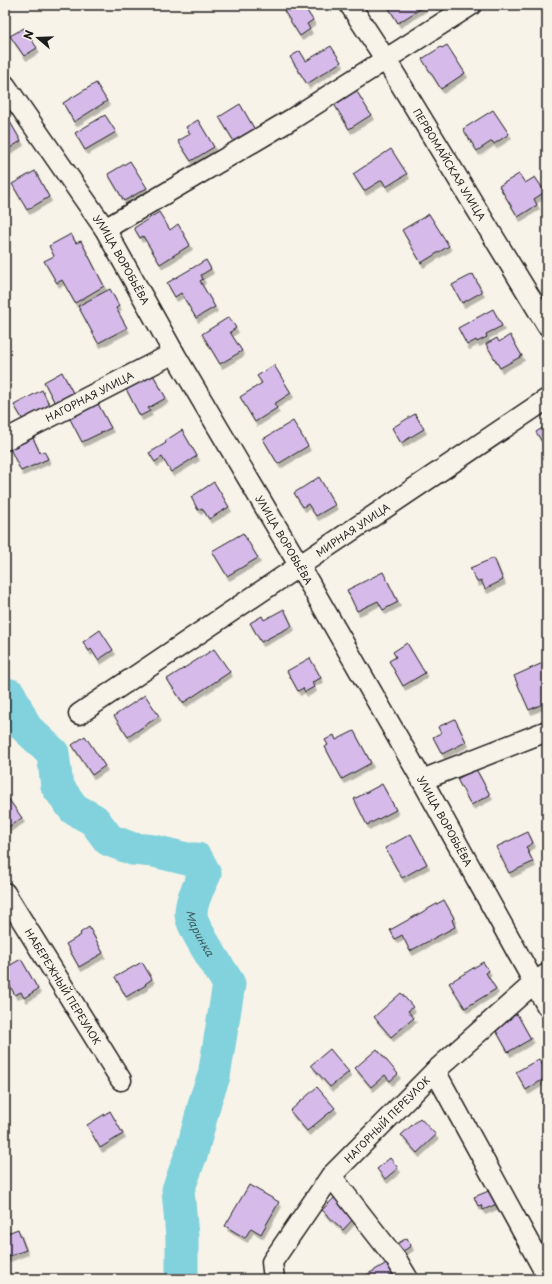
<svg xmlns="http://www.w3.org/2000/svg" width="552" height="1284" viewBox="0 0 552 1284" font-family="'Playpen Sans',sans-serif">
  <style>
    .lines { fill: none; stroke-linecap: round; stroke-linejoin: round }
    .river { stroke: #81d2dc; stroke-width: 33 }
    .building { fill: #d6bbea; stroke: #1c1c1c; filter: url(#shadow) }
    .minor-casing { stroke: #1c1c1c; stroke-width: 23 }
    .minor { stroke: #f7f3e8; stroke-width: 20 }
    .labels { text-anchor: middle; stroke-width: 4; stroke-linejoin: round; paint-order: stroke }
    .street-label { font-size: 10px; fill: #1c1c1c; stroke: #f7f3e8 }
    .water-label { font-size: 11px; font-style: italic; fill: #3f5c5f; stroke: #f7f3e8 }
  </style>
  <defs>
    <filter id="shadow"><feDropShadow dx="2.5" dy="4.5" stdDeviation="0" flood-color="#0004"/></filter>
  </defs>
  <rect width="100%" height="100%" fill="#f7f3e8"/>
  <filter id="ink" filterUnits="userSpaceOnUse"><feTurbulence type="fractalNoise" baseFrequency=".025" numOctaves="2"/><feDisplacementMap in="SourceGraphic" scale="8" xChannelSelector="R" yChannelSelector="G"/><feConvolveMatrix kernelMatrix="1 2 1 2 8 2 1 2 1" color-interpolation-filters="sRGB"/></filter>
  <g filter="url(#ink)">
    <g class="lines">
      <path class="river" id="s1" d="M5,694l5,1 16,33 27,25 4,33 17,23 20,11 15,20 24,9 21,2 33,8h10l8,15c-6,13 -14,25 -14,40 -1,11 31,58 38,70l-15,92 -8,22 -14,54 -14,38 4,47v42"/>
    </g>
    <g class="building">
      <polygon points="293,5 303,5 313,20 307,24 310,29 300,36 284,11"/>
      <polygon points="387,5 425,5 425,6 398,23"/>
      <polygon points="24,28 37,48 24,56 10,36"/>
      <polygon points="447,45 465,73 441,89 422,59 441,47 442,48"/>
      <polygon points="331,46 341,62 307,84 290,57 300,51 306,61"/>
      <polygon points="96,83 107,101 74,122 63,103"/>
      <polygon points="356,90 371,115 349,129 334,104"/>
      <polygon points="240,104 255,130 235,143 219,117"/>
      <polygon points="493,110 509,134 494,144 492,141 477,151 463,129"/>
      <polygon points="6,115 21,141 5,151 5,116"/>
      <polygon points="105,115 116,132 85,150 75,133"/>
      <polygon points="198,120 214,147 191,161 178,141 190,134 186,127"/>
      <polygon points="391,149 407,174 386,187 382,180 364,191 353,174"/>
      <polygon points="130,161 147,188 124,201 108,174"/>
      <polygon points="35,171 49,197 27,210 12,184"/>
      <polygon points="519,174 525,183 535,177 545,192 534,199 537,205 518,217 499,186"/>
      <polygon points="159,212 170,230 178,224 190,245 160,264 143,236 140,238 134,228"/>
      <polygon points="429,214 449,246 421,263 402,230"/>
      <polygon points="71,234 76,243 81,241 104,286 75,303 62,280 57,283 44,261 54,256 49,246"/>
      <polygon points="206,260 211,269 201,275 203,279 200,281 215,307 196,318 181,293 175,297 167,283"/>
      <polygon points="473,274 482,292 462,303 452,285"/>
      <polygon points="110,289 119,306 116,308 127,328 98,343 78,306"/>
      <polygon points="493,309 502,326 486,334 487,337 477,342 476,340 467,345 458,328"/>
      <polygon points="229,317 236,328 230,332 242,351 220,364 202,334"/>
      <polygon points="510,335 522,356 500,368 486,344 497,338 499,342"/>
      <polygon points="274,365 291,393 274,404 277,408 255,422 240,397 262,383 257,376"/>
      <polygon points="62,372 75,397 57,407 44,382"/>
      <polygon points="152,373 166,398 148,408 150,411 140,416 125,387"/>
      <polygon points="42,390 50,406 23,420 14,405"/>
      <polygon points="97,402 111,428 82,442 69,417"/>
      <polygon points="415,414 424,429 401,443 392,428"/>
      <polygon points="293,421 308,446 278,464 263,439"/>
      <polygon points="547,425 547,450 536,432"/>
      <polygon points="182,430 197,456 171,472 162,457 155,462 149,453 166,443 165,441"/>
      <polygon points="33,438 40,453 44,451 48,459 21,471 10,449"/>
      <polygon points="319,477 335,505 316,516 308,504 303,507 294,493"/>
      <polygon points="214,482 229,507 209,519 202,508 198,510 191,497"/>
      <polygon points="243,533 258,558 227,576 212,551"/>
      <polygon points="494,558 503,580 485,589 481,580 477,582 470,568"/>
      <polygon points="383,572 398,602 383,610 378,601 357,611 347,590"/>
      <polygon points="284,609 292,626 261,642 250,623 262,616 264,620"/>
      <polygon points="100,630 113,650 98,660 91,649 89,651 83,642"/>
      <polygon points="407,643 425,673 403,686 389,661 396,657 393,652"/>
      <polygon points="214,649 230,672 183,703 167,679"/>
      <polygon points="310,658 321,678 312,682 314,687 305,692 303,688 298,691 287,671"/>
      <polygon points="547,661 547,702 529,710 514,676"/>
      <polygon points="145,695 159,716 128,737 114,716"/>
      <polygon points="455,719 466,742 442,754 433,737 441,733 438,727"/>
      <polygon points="354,731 371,763 342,779 325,747 328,745 325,740 334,735 336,740"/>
      <polygon points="85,736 105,766 92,775 72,745"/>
      <polygon points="476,769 490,795 471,805 457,779"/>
      <polygon points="382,784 396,810 367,825 354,799"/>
      <polygon points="5,794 22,818 5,829"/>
      <polygon points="528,832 533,843 526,847 533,862 509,873 496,847"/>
      <polygon points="411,834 427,864 402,878 385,848"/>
      <polygon points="444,900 454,918 452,920 455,927 410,951 402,935 395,939 390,930"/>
      <polygon points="89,927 103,953 79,967 66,944 81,935 80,933"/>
      <polygon points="21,959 38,989 24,998 21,992 15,995 5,977 5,968"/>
      <polygon points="142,962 152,979 145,984 146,985 126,997 115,977"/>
      <polygon points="483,962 489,971 486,973 496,989 465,1008 449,983"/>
      <polygon points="401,993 413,1007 408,1011 414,1018 391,1037 374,1017"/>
      <polygon points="517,1014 531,1039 508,1052 494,1027"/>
      <polygon points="330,1049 349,1072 330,1087 311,1065"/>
      <polygon points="377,1049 398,1074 390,1081 385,1075 371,1087 355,1068"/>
      <polygon points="539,1059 547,1073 547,1077 526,1090 516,1072"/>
      <polygon points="317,1087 335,1108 307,1131 290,1111"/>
      <polygon points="110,1111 123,1134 100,1148 87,1125"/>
      <polygon points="420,1118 436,1135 417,1153 401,1135"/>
      <polygon points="547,1121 547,1131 543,1123"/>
      <polygon points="390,1158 398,1168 385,1179 377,1169"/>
      <polygon points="249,1185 279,1202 261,1234 251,1228 245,1238 225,1226"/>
      <polygon points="491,1190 497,1204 483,1210 481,1205 478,1206 474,1197"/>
      <polygon points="336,1196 356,1216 343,1230 322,1210"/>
      <polygon points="18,1229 26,1250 5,1258 5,1234"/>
      <polygon points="407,1238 411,1246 400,1253 395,1245"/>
      <polygon points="390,1261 401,1279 365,1279 363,1277"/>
    </g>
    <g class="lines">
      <defs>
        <g id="minor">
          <path id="s2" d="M350,5l36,55 161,265"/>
          <path id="s3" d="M5,85l100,144 69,124 125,212 123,215 125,226"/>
          <polyline points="105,229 292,119 471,5"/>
          <path id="s4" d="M5,440l169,-87"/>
          <path id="s5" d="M79,714l468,-315"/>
          <polyline points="422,780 547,731"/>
          <path id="s6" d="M5,893l116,187"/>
          <polyline points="435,1071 547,1276"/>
          <polyline points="331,1176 398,1262 408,1279"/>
          <path id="s7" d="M274,1279l-2,-17 59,-86 104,-105 99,-88 13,-9"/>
        </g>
      </defs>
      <use href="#minor" class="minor-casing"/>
      <use href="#minor" class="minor"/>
    </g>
  </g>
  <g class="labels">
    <g class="street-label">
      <text dy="4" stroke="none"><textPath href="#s2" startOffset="188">ПЕРВОМАЙСКАЯ УЛИЦА</textPath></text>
      <text dy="4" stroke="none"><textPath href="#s3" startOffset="210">УЛИЦА ВОРОБЬЁВА</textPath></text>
      <text dy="4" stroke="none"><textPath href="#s4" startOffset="95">НАГОРНАЯ УЛИЦА</textPath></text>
      <text dy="4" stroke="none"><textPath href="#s5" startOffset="330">МИРНАЯ УЛИЦА</textPath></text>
      <text dy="4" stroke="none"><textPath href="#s3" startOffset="534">УЛИЦА ВОРОБЬЁВА</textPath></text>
      <text dy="4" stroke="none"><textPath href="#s3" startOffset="858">УЛИЦА ВОРОБЬЁВА</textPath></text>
      <text dy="4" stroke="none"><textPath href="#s6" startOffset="110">НАБЕРЕЖНЫЙ ПЕРЕУЛОК</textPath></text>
      <text dy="4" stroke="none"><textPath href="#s7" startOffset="201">НАГОРНЫЙ ПЕРЕУЛОК</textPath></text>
    </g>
    <g class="water-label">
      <text dy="4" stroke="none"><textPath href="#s1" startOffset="360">Маринка</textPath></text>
    </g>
  </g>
  <rect width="552" height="1284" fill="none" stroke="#f7f3e8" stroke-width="20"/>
  <rect x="10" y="10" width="532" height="1264" fill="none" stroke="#1c1c1c" stroke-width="1.5" filter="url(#ink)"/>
  <g transform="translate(38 38) rotate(289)" stroke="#f7f3e8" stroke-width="3" paint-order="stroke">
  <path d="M0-3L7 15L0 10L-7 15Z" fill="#1c1c1c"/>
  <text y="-6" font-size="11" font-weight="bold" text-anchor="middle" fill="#1c1c1c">N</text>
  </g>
</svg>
